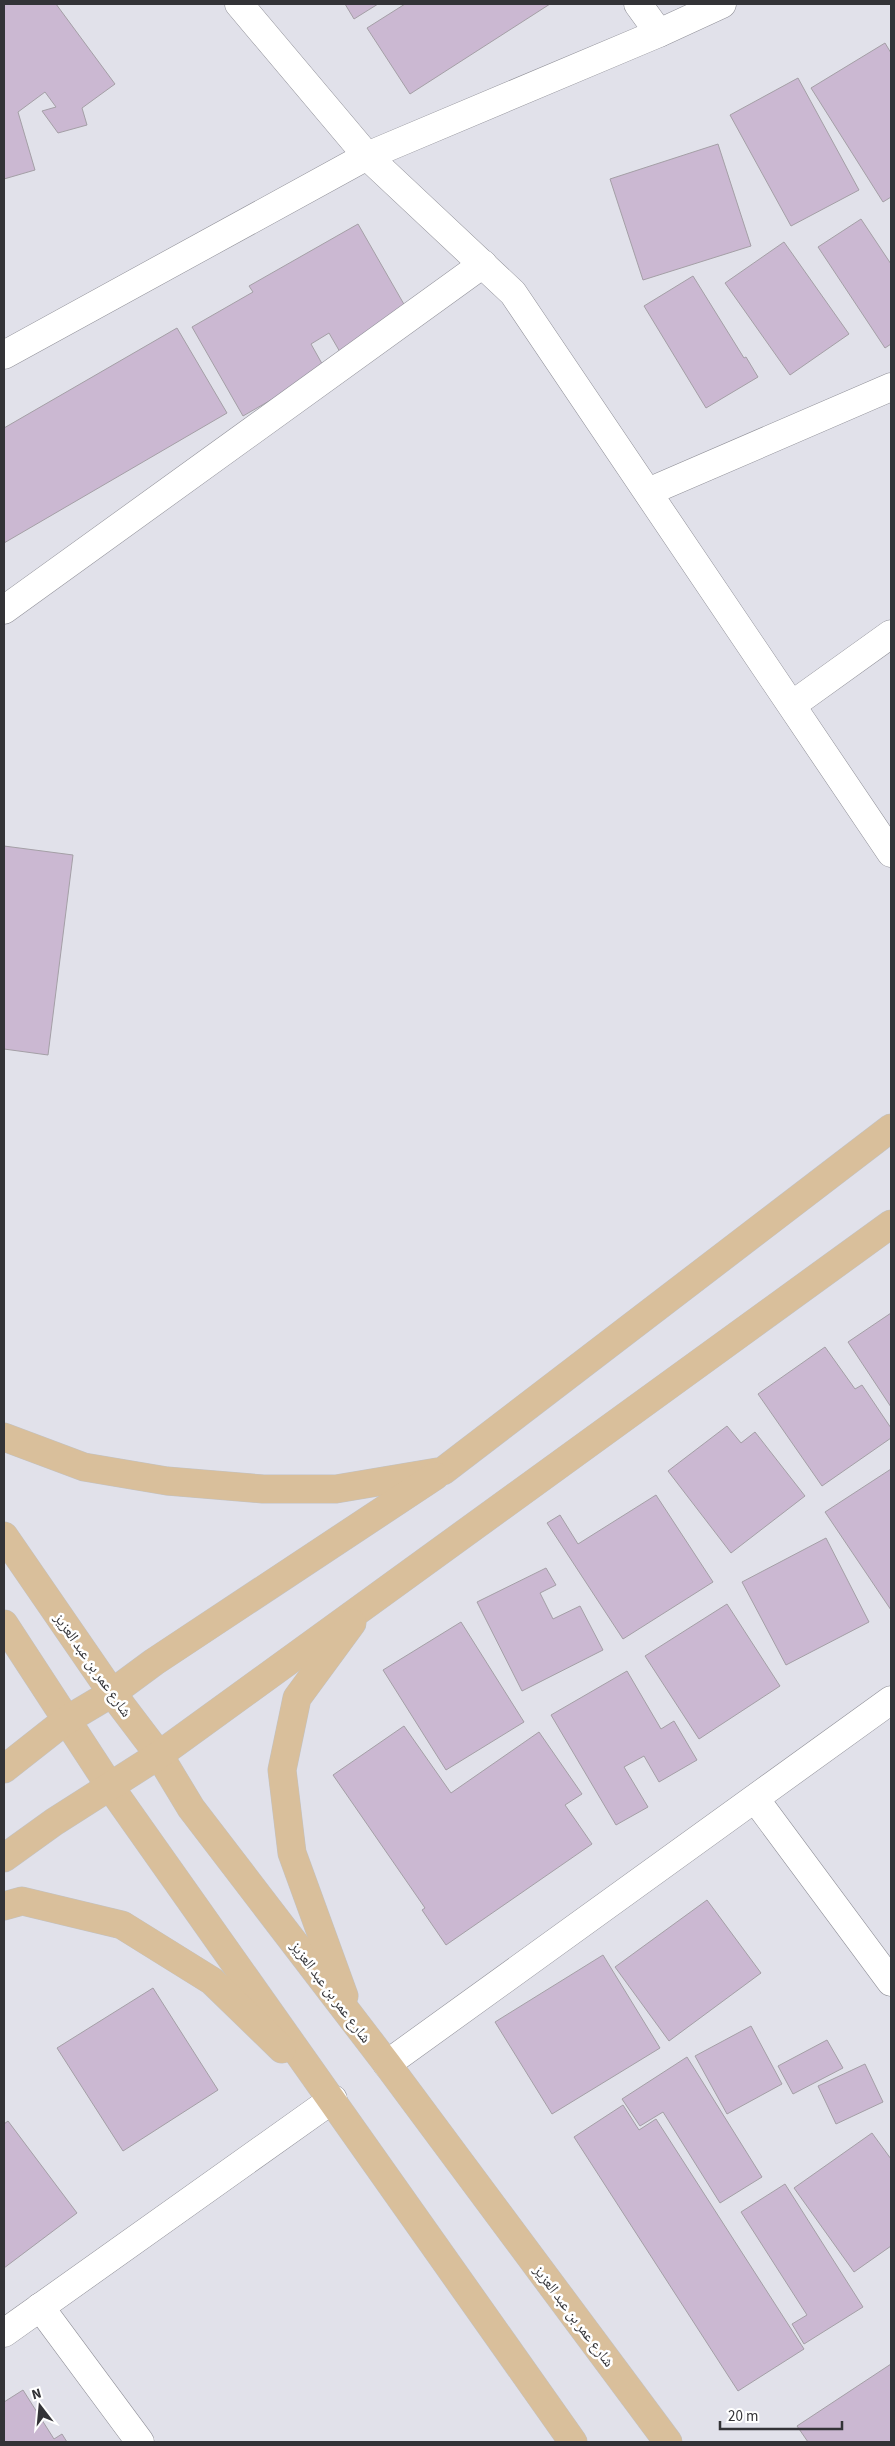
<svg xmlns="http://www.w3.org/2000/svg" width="895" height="2446" viewBox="0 0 895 2446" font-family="'Source Sans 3','Noto Naskh Arabic',sans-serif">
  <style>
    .building { fill: #cbb8d2; stroke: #a49fa6 }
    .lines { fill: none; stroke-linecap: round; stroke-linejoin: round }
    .minor-casing { stroke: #909098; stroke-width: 29 }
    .major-casing { stroke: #c2c2c3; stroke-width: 29 }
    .minor { stroke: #fff; stroke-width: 28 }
    .major { stroke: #d9bf9b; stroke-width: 28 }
    .labels { text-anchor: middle; stroke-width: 5; stroke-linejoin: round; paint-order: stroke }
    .street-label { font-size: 15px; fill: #333337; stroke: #fff }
  </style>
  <rect width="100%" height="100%" fill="#e1e1ea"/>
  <g class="building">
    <polygon points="4,4 56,4 115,84 82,108 87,125 58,133 42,111 56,107 45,92 18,112 35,170 4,179"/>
    <polygon points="345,4 378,4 354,19"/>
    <polygon points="405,4 550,4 410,94 367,28"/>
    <polygon points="885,43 891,53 891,197 883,202 811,88"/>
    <polygon points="798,78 859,190 791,226 730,115"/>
    <polygon points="718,144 751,246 643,280 610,179"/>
    <polygon points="861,219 891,264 891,344 885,348 818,247"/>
    <polygon points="358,224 409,313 340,352 329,333 311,344 325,369 243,416 192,327 253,292 249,286"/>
    <polygon points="784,242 849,334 790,375 725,283"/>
    <polygon points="693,276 744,358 746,357 758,377 706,408 644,306"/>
    <polygon points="177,328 227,413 4,543 4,428"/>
    <polygon points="4,846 73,855 48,1055 4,1049"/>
    <polygon points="891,1313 891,1407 848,1342"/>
    <polygon points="825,1347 855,1389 862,1385 891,1428 891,1438 822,1486 758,1394"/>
    <polygon points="727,1426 741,1443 755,1432 805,1496 731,1553 668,1471"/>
    <polygon points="891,1469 891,1610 825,1512"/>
    <polygon points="656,1495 713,1582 623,1639 547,1523 560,1515 578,1544"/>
    <polygon points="826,1538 869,1622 786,1665 742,1582"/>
    <polygon points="546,1568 556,1585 540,1593 553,1619 580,1606 603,1650 522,1691 477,1602"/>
    <polygon points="727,1604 780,1686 699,1739 645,1656"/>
    <polygon points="461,1622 524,1722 446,1770 383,1670"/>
    <polygon points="627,1671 661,1729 674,1721 697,1760 659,1782 644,1756 624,1767 648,1807 616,1825 551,1715"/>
    <polygon points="404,1726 451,1793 539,1732 582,1794 565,1805 592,1844 446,1945 422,1910 425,1908 333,1775"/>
    <polygon points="707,1900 761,1973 669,2041 615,1967"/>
    <polygon points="603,1955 660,2048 552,2114 495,2022"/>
    <polygon points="153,1988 218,2090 123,2151 57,2048"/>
    <polygon points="751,2026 782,2084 727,2114 695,2056"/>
    <polygon points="827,2040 843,2068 793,2094 778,2066"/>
    <polygon points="687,2057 762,2177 720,2203 663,2112 640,2126 622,2099"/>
    <polygon points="865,2064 883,2102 836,2124 818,2086"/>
    <polygon points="623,2105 639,2130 656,2119 804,2349 738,2391 574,2137"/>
    <polygon points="8,2121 77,2213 4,2268 4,2124"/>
    <polygon points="872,2133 891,2159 891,2246 854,2272 794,2188"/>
    <polygon points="785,2184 863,2307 804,2344 792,2324 807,2315 741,2212"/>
    <polygon points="891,2364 891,2442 808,2442 797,2426"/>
    <polygon points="23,2390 54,2439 62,2434 67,2442 4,2442 4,2402"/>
  </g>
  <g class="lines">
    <defs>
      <g id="minor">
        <polyline points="239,4 367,156 513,293 891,853"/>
        <polyline points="638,4 659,33"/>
        <polyline points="4,355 367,156 659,33 722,4"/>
        <polyline points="648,492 891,387"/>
        <polyline points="4,610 483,264"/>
        <polyline points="792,705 891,634"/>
        <polyline points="756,1800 891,1982"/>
        <polyline points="387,2064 891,1700"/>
        <polyline points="40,2307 140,2442"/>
        <polyline points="4,2333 333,2099"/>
      </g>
      <g id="major">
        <polyline points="4,1437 84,1467 167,1481 263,1489 336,1489 443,1471 891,1128"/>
        <polyline points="4,1536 112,1693 159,1755 191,1808 387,2064 668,2442"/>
        <polyline points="4,1624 111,1788 573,2442"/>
        <polyline points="4,1769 65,1721 112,1693 154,1662 435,1476"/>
        <polyline points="4,1858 54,1822 159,1755 891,1224"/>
        <polyline points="4,1906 22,1901 122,1925 212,1981 282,2049"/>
        <polyline points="344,1996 292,1853 282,1770 297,1698 352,1623"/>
      </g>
    </defs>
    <use href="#minor" class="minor-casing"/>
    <use href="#major" class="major-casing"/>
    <use href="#minor" class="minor"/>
    <use href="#major" class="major"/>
  </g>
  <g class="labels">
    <g class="street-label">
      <text transform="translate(93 1665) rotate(55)" y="5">شارع عمر بن عبد العزيز</text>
      <text transform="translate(331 1992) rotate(53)" y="5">شارع عمر بن عبد العزيز</text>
      <text transform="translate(574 2316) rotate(53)" y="5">شارع عمر بن عبد العزيز</text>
    </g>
  </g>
  <rect width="895" height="2446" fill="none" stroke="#333337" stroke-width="10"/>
  <g transform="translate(40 2406) rotate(344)" stroke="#ffffff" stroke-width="4" paint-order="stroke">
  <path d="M0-4L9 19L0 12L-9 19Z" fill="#333337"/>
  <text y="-8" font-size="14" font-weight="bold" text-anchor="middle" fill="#333337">N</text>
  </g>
  <path d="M720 2421v8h122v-8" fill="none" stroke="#333337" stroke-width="2.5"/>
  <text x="728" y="2421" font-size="15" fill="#333337" stroke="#ffffff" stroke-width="4" paint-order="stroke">20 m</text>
</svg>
